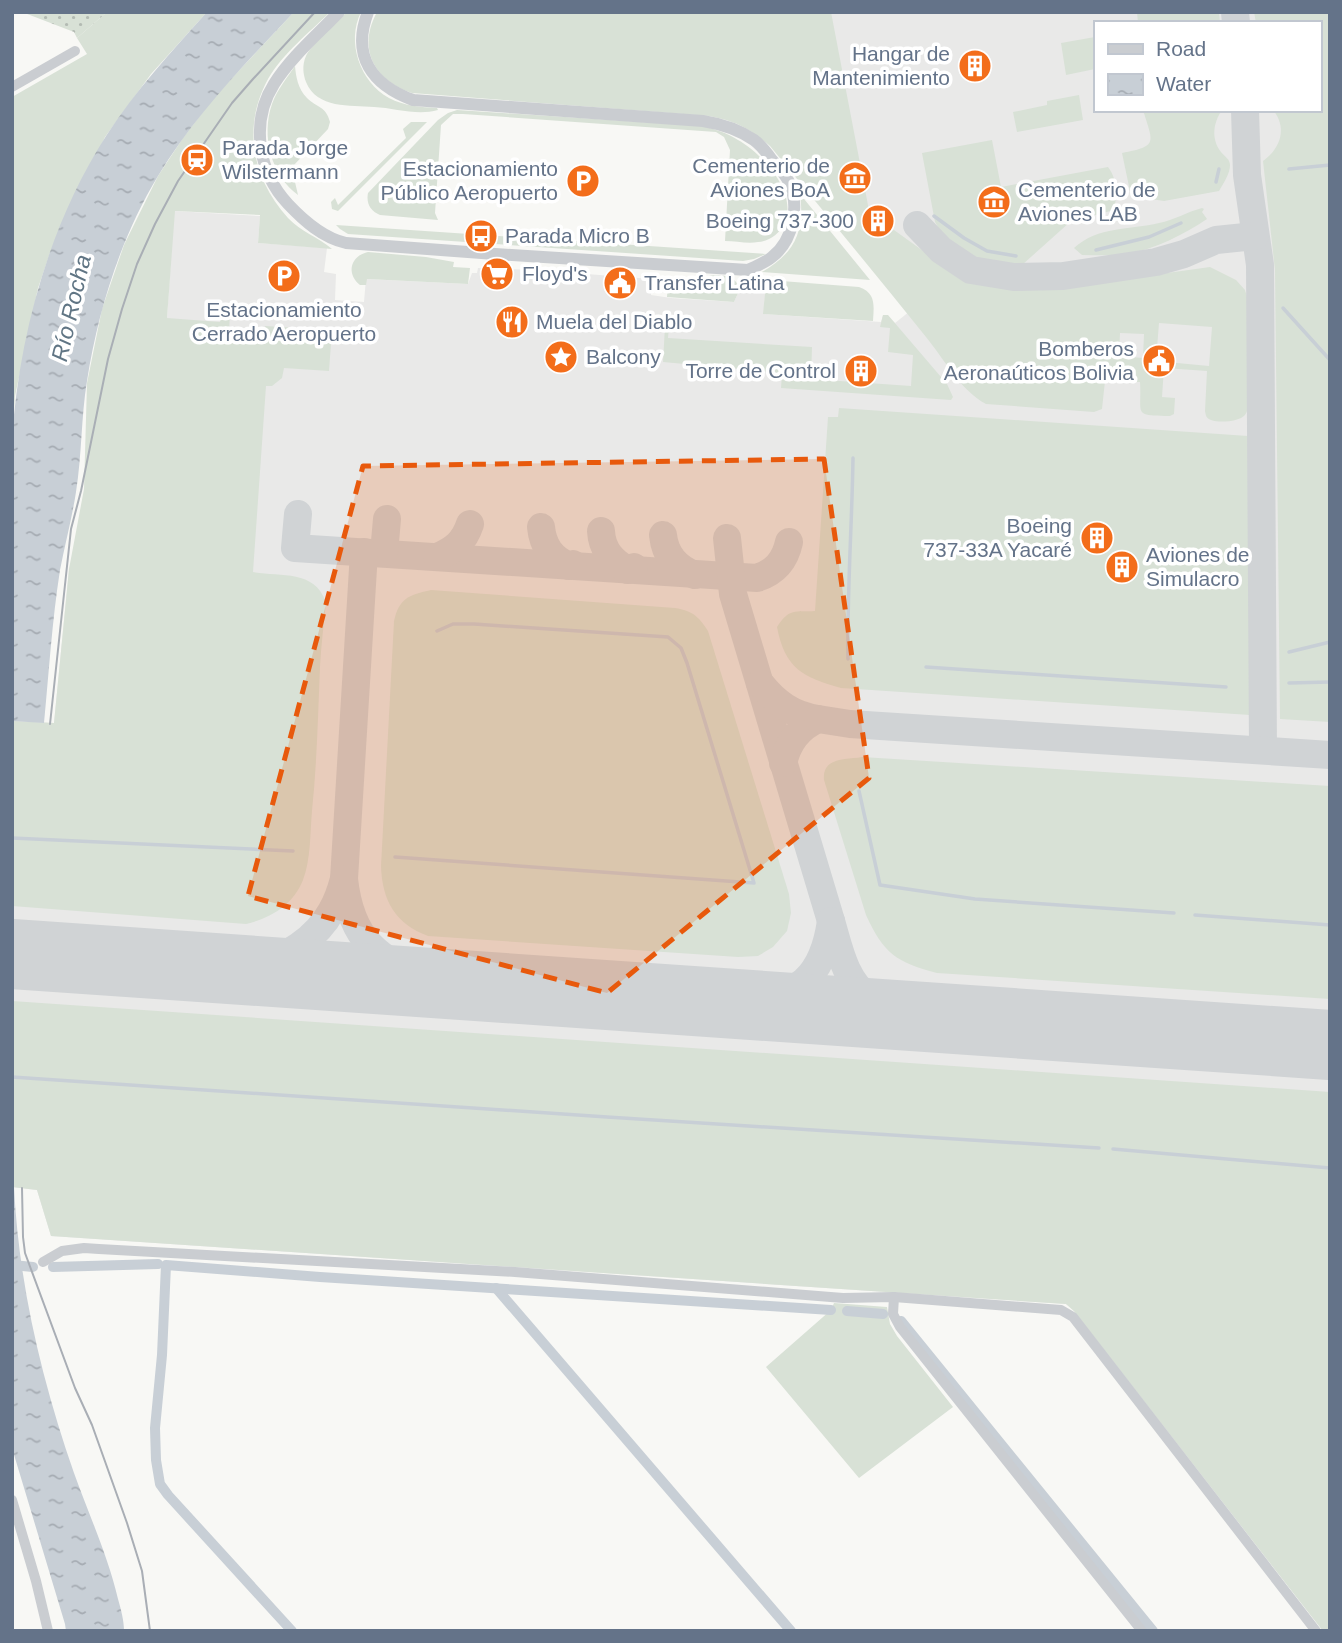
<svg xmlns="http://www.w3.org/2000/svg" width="1342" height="1643" viewBox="0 0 1342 1643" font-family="Arial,sans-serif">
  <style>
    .built { fill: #e9e9e8; fill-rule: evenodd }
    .grass { fill: #d8e1d6; fill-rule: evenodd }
    .park { fill: url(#park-dots) }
    .water { fill: url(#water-ripples) }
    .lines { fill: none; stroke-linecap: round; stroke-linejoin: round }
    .stream { stroke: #c8cfd6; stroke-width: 3.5 }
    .canal { stroke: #c8cfd6; stroke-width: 10 }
    .taxiway { stroke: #d0d3d5; stroke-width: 28 }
    .runway { stroke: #d0d3d5; stroke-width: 70 }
    .minor { stroke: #cacdd1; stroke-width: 10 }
    .tertiary { stroke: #cacdd1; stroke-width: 12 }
    .tram { stroke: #a9aeb5; stroke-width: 2 }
    .marked { fill: #e8590c; fill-opacity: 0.2; stroke: #e8590c; stroke-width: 5; stroke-dasharray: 14 9; stroke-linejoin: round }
    .labels { text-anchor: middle; stroke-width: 7; stroke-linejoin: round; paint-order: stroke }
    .poi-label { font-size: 21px; fill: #647389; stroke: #fff; text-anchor: start }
    .water-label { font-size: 23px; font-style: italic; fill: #607584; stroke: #fff }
  </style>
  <defs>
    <pattern id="park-dots" width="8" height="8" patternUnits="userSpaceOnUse" patternTransform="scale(1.75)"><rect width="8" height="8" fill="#d8e1d6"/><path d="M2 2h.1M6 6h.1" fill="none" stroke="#b3bbb3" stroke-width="1.8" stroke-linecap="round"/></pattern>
    <pattern id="water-ripples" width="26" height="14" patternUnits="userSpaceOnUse" patternTransform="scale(1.75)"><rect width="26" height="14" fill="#c8cfd6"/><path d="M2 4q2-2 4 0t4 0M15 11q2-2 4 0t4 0" fill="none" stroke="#a6acb3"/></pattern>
  </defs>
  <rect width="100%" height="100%" fill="#f8f8f5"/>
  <path class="built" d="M769,12h561v1619h-7l-249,-320 -8,-7 -1015,-68 -14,-46 -25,-3v-466l42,2 15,-154 98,-251 7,-107 86,5 -2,27 69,5 -3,24 12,2 -1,26 29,2 2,-23 102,5 4,-11h5l1,-5 56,2 118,9 -1,16 20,3 63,4 5,-11 26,2 -1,21 117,8 2,-7h3l9,8 15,-12zM1095,23h224v87h-224z"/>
  <g class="grass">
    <polygon points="107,12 207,12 151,74 105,137 50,253 38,288 15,396 12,439 12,97 87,54 77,38"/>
    <path d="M294,12h36c-21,21 -47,41 -62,67 -26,48 -16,99 20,139 13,14 30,19 44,31l-74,-6 2,-28 -85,-4 -8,107 53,4 1,-13 9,1 -1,25 35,2 1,-11 67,4 -3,41 -45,-3 -2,10 -10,8h-6l-13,186c28,5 61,-3 73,30 -2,22 -5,43 -6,65 -2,48 -3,96 -8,144 -2,22 -1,48 -9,69 -10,25 -32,38 -57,44l-234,-18v-185l42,2 15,-154 15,-80 3,-106 15,-74 22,-64 34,-69 25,-38 32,-42z"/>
    <path d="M347,12h14c-15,30 -1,70 28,86 15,8 32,9 48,10l1,2c-21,6 -43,-2 -64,-3 -24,-2 -57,2 -68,-25 -3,-8 -4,-17 0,-26 5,-11 31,-34 41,-44z"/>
    <path d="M377,12h454l41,214 9,6 13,-2 64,46 43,12 44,2 165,-23 26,13 9,10 5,17 -2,97c0,5 -1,8 -3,11 -6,7 -26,8 -34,5 -5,-2 -5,-4 -6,-9l2,-40 -43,-3 -2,29 13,1 -1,16 -4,2c-38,-1 -28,0 -30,-34l-35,-1 -3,28 -8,3 -108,-8c-26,-14 -41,-44 -60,-67 -51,-64 -104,-127 -156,-191 -23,-19 -32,-24 -61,-30l-297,-23c-38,-13 -55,-44 -35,-81zM1159,323l53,4 -3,39 -53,-5zM1120,333l24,1 -1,24 -24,-2z"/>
    <polygon points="1137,12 1219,12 1220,23 1138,23"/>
    <path d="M1254,12h76v710l-50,-3 -5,-449 -12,-109c17,-12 25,-33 10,-51h46v-87h-63z"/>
    <polygon points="1095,37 1095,69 1066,75 1061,43"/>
    <path d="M295,66c1,11 3,23 12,32 10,10 19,8 23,24l-2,7 -34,36 -2,4 6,26c-27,-20 -37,-59 -26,-91 5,-14 15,-26 23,-38z"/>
    <polygon points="1079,95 1083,120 1017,132 1013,112 1047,105 1047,101"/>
    <path d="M457,110l245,16c13,3 25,7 36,14 25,14 61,54 46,84 -5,10 -14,17 -26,18 -10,2 -22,-1 -33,-1l5,-91 -6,-13 -8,-5 -253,-18h-10l-12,11 -6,88 3,7 -58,-5c-10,-4 -14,-12 -12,-22l70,-73 10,-7z"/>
    <path d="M1143,110h79c-9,13 -11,29 -1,42 4,5 9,7 9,13 0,9 -7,19 -11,26l-55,10 -33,-5 -9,-43c37,-7 31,-10 21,-43z"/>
    <polygon points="411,122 427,122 338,211 332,209 331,202 335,198 338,205 406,138 403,129"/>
    <path d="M992,140l9,47 107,-20c10,13 9,29 6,43l-44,12 -48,43 -19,1 -30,-10 -28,-17 -10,-17 -13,-69z"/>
    <path d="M800,194l70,86 -108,-8c33,-19 43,-41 38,-78z"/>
    <path d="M1202,208l2,1 -2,3 5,7c-24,16 -52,30 -80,35 -15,2 -30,1 -45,1l-8,-7c24,-22 56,-18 85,-25 15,-3 28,-11 43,-15z"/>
    <polygon points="336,225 766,254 754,259 743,261 348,234 340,229"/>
    <path d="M368,252l58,5 28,5 -1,5 17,1 -2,16 -101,-5 -1,6h-6c-14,-11 -10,-29 8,-33z"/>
    <path d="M717,275c16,1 17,3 25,16h-3l-5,11 -67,-5 1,-15 18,1 1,-5z"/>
    <path d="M757,279l102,8c17,6 15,18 14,34l-110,-7 2,-21 -12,-1z"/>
    <polygon points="883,315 888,315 947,384 953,397 951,400 781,388 782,373 663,362 665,326 669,327 668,338 812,347 811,379 911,386 913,355 888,352 890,328 880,327"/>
    <path d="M839,408l409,28 2,279 -409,-27c-38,-11 -56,-19 -64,-61 12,-19 18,-15 38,-16l13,-194h10z"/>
    <path d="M431,590l244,18c18,3 23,8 33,23l81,263 2,19 -4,18 -14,16 -15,9 -20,1 -310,-21c-33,-12 -46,-36 -47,-70l13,-245c5,-23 15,-26 37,-31z"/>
    <path d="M862,757l468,29v213l-393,-26c-41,-11 -53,-19 -71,-58l-42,-135c-2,-23 21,-20 38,-23z"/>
    <polygon points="12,1001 1330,1092 1330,1631 1323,1631 1074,1311 1066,1304 51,1236 37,1190 12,1187"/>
    <polygon points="834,1303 887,1307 890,1324 897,1336 953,1407 859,1478 766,1367 831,1310"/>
  </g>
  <polygon class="park" points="22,12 107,12 77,38 74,32"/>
  <g class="water">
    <path d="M207,12h87c-49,52 -99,103 -136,164 -37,61 -60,134 -71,205 -6,36 -5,74 -11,111 -4,26 -11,52 -16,78 -8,51 -11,102 -16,153l-32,-2v-282c7,-104 37,-214 94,-303 29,-45 65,-84 101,-124z"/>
    <path d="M12,1187h2c5,99 28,194 60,286 15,42 34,83 44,126 3,11 6,21 6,32h-58l-1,-7 -53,-176z"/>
  </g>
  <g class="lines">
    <g class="stream">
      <polyline points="1289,169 1330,165"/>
      <polyline points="1216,182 1219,169"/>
      <polyline points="934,216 964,238 987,251 1016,256"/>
      <polyline points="1096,250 1149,237 1181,223"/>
      <polyline points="1283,308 1330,360"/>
      <polyline points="1289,652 1330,642"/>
      <path d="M848,659c-1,-67 4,-134 5,-201"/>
      <polyline points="926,667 1226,687"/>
      <polyline points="1289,683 1330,682"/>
      <polyline points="859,791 880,885 975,899 1174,913"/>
      <polyline points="12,838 293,851"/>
      <polyline points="395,857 754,883 687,663 681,648 668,637 474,624 453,624 437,631"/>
      <polyline points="1195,915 1330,925"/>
      <polyline points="12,1077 607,1117 1099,1148"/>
      <polyline points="1113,1149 1330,1168"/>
    </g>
    <g class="canal">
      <polyline points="12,1265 33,1267"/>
      <polyline points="53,1267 158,1264"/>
      <polyline points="496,1288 791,1631"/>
      <polyline points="847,1311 883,1314"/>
      <polyline points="901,1321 1153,1631"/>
      <polyline points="292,1631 168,1495 160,1484 156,1460 155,1428 162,1355 166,1265 320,1277 831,1310"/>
    </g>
    <g class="taxiway">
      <polyline points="1235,12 1236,23"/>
      <polyline points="1245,110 1247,175 1260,265 1263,750"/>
      <polyline points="917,225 941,250 971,270 1014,277 1063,276 1156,262 1184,254 1216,240 1255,236"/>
      <path d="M298,514l-3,34 462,30c18,-6 28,-17 32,-36"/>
      <path d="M541,527c2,20 11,31 28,39l4,-2"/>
      <path d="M601,531c1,19 11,30 27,39l6,-3"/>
      <path d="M663,535c2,20 13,33 32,40"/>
      <polyline points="727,538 733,594 831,921"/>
      <polyline points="384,553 387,519"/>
      <path d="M437,557c17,-7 27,-15 33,-33"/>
      <path d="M760,683c16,20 32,32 58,36 -20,9 -30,24 -35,44"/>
      <polyline points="818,719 850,724 1330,755"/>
      <polyline points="344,879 364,552"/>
      <path d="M226,969c9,-1 19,-1 28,-3 31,-7 63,-28 78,-56 6,-10 9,-20 12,-31 7,63 34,79 87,104"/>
      <path d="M743,1005c55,-9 80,-27 88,-84 8,27 14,61 39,77 14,9 31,13 46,19"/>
    </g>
    <polyline class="runway" points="12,954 1330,1045"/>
    <g class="minor">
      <polyline points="12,87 75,51"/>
      <polyline points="43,1262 62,1251 84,1248 99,1249 515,1272 843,1298 894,1297 1061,1310 1073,1317 1316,1631"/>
      <polyline points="894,1297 893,1314 900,1327 1142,1631"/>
      <polyline points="12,1500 36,1581 48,1631"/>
    </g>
    <path class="tertiary" d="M339,12c-22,23 -48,45 -65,72 -24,38 -16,88 14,120 16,17 35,34 58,39l149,11 253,16c8,-4 17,-7 24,-13 21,-16 28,-51 17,-75 -4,-8 -11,-15 -17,-22 -5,-7 -11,-15 -18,-20 -16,-11 -32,-16 -51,-19l-290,-21c-41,-15 -62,-44 -45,-88"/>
    <g class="tram">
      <polyline points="50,724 71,529 81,491 108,359 122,309 137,264 155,224 178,181 232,103 253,79 315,12"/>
      <polyline points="22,1188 23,1237 25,1253 75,1388 92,1425 127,1523 142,1571 150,1631"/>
    </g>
  </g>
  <path class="marked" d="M824,459l45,319 -262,215 -359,-97 115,-430z"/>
  <defs>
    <symbol id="building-disc" viewBox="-11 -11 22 22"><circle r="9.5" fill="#f36d1a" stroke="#fff"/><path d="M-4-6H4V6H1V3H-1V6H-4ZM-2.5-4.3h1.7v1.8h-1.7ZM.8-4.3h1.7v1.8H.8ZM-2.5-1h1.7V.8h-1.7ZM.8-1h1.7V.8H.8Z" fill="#fff"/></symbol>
    <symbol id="station-disc" viewBox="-11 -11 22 22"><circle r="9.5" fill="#f36d1a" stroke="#fff"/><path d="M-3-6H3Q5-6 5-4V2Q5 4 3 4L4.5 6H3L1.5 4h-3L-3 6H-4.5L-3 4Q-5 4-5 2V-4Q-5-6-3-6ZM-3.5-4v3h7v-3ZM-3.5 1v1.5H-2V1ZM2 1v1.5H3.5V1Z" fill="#fff"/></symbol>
    <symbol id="museum-disc" viewBox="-11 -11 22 22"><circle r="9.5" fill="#f36d1a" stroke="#fff"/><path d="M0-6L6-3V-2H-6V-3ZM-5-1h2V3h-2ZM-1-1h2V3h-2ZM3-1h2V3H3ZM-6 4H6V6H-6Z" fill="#fff"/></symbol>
    <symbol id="parking-disc" viewBox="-11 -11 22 22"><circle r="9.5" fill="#f36d1a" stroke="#fff"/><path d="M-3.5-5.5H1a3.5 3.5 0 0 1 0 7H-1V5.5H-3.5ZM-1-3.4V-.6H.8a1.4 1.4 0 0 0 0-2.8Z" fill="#fff"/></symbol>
    <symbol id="bus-disc" viewBox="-11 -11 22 22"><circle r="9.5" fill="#f36d1a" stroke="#fff"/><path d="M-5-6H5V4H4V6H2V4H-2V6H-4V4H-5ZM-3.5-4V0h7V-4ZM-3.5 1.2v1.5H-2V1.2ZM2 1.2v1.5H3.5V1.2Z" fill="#fff"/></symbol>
    <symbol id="supermarket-disc" viewBox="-11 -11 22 22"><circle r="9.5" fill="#f36d1a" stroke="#fff"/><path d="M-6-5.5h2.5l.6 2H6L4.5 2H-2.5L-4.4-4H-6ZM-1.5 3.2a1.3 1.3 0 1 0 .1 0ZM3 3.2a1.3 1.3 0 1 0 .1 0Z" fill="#fff"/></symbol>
    <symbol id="civic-disc" viewBox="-11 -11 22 22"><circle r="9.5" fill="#f36d1a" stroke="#fff"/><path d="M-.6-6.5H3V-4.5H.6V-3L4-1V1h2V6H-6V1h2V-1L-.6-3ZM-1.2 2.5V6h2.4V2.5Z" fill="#fff"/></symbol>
    <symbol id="restaurant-disc" viewBox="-11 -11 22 22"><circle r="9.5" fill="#f36d1a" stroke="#fff"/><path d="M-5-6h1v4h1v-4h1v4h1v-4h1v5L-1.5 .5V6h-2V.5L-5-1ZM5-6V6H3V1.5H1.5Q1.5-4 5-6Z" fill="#fff"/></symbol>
    <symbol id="sight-disc" viewBox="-11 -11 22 22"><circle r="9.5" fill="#f36d1a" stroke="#fff"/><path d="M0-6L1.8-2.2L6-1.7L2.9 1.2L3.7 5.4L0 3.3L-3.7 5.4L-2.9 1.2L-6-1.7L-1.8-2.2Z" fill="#fff"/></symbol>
  </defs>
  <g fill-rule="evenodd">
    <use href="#building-disc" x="956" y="47" width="38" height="38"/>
    <use href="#station-disc" x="178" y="141" width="38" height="38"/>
    <use href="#museum-disc" x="836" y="159" width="38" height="38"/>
    <use href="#parking-disc" x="564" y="162" width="38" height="38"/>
    <use href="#museum-disc" x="975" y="183" width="38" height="38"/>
    <use href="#building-disc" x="859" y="202" width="38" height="38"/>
    <use href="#bus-disc" x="462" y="217" width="38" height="38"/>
    <use href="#supermarket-disc" x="478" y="255" width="38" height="38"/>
    <use href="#parking-disc" x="265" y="257" width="38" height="38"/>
    <use href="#civic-disc" x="601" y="264" width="38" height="38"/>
    <use href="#restaurant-disc" x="493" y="303" width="38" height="38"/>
    <use href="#sight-disc" x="542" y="338" width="38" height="38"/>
    <use href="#civic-disc" x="1140" y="342" width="38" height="38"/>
    <use href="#building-disc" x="842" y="352" width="38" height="38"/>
    <use href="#building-disc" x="1078" y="519" width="38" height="38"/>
    <use href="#building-disc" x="1103" y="548" width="38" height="38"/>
  </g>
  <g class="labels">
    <g class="poi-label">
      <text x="950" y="61" text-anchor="end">Hangar de<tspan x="950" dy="24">Mantenimiento</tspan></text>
      <text x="222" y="155">Parada Jorge<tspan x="222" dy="24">Wilstermann</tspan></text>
      <text x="830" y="173" text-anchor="end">Cementerio de<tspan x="830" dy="24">Aviones BoA</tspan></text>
      <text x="558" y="176" text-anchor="end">Estacionamiento<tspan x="558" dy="24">Público Aeropuerto</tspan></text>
      <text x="1018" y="197">Cementerio de<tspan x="1018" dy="24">Aviones LAB</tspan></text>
      <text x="854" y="228" text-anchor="end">Boeing 737-300</text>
      <text x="505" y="243">Parada Micro B</text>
      <text x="522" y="281">Floyd's</text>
      <text x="644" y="290">Transfer Latina</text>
      <text x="284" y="317" text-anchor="middle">Estacionamiento<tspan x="284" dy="24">Cerrado Aeropuerto</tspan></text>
      <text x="536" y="329">Muela del Diablo</text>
      <text x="1134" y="356" text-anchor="end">Bomberos<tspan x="1134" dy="24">Aeronaúticos Bolivia</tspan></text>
      <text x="586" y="364">Balcony</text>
      <text x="836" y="378" text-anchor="end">Torre de Control</text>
      <text x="1072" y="533" text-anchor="end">Boeing<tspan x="1072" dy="24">737-33A Yacaré</tspan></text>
      <text x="1146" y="562">Aviones de<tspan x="1146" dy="24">Simulacro</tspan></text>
    </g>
    <g class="water-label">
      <text transform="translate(71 308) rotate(-77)" y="8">Río Rocha</text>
    </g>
  </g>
  <rect width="1342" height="1643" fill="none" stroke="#647389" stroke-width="28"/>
  <rect x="1094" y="21" width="228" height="91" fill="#ffffff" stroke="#c1c7d0" stroke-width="2"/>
  <rect x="1108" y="44" width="35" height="10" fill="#cacdd1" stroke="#c1c7d0" stroke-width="2"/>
  <text x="1156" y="56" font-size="21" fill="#647389">Road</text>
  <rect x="1108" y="74" width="35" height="21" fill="url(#water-ripples)" stroke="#c1c7d0" stroke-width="2"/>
  <text x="1156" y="91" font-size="21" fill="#647389">Water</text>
</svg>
